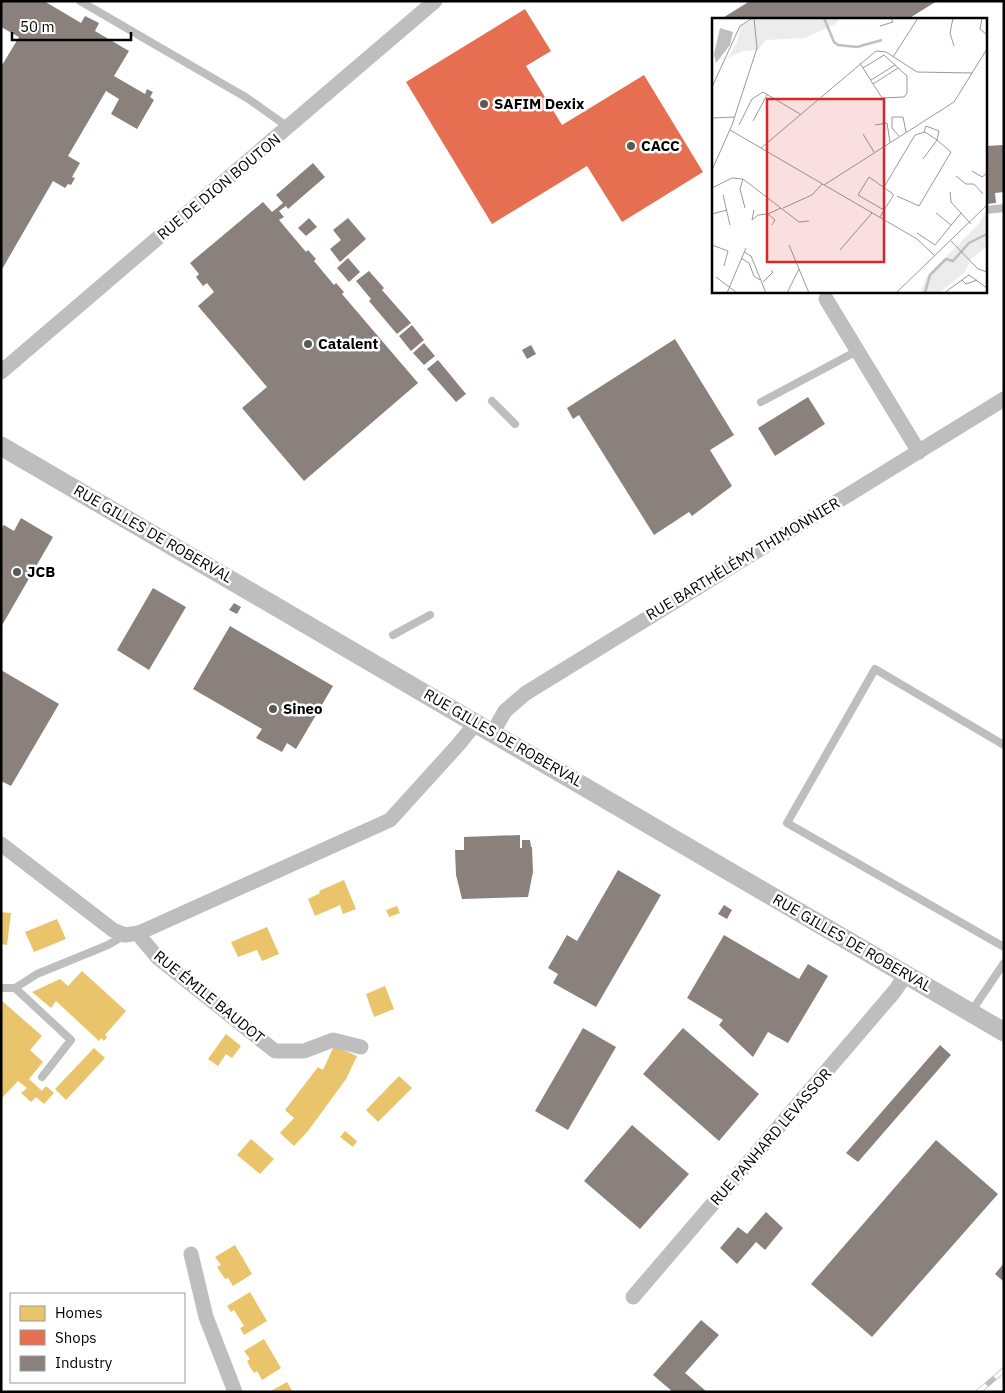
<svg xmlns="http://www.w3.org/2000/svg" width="1005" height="1393" viewBox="0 0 1005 1393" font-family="'IBM Plex Sans',sans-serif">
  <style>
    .homes { fill: #e9c46a }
    .shops { fill: #e76f51 }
    .industry { fill: #8a817c }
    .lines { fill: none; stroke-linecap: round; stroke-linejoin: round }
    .service { stroke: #bebebe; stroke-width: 8 }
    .minor { stroke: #bebebe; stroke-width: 15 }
    .tertiary { stroke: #bebebe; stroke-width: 19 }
    .rail-casing { stroke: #bebebe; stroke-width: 5.5 }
    .rail { stroke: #fff; stroke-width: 4; stroke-dasharray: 11; stroke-linecap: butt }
    .poi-dot { fill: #595959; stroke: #fff; stroke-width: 2 }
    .labels { text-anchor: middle; stroke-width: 5; stroke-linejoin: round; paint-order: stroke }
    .poi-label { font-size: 15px; font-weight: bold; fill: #000; stroke: #fff; text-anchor: start }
    .street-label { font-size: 15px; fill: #000; stroke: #fff }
    .inset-river { fill: none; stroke: #bfbfbf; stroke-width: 2.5 }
    .inset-road { fill: none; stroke: #999; stroke-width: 1 }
    .view { fill: #d62828; fill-opacity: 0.15; stroke: #d62828; stroke-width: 2.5 }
    .inset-edge { fill: none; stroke: #000; stroke-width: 2.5 }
  </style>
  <rect width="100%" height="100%" fill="#fff"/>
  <g class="homes">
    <polygon points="344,880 356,909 343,914 340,905 315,916 308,899 320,893 319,891"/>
    <polygon points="397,906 400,913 389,917 386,910"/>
    <polygon points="1,912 11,913 7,945 1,944"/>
    <polygon points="57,919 66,939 34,952 25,932"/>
    <polygon points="267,927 279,954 262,961 257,950 238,957 231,942"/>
    <polygon points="82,971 126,1011 105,1035 107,1037 104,1041 101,1038 99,1041 56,1001 51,1008 32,992 60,979 68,986"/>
    <polygon points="385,986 394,1009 374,1017 366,994"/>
    <polygon points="1,1000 42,1036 30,1050 43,1062 29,1079 42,1091 46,1086 54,1093 44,1104 36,1097 31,1102 21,1093 27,1088 18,1081 1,1099"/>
    <polygon points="226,1034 241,1046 232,1058 226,1054 218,1066 208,1059"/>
    <polygon points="334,1046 357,1056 346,1079 308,1131 294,1146 280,1133 294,1118 285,1110 318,1067 323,1070"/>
    <polygon points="94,1048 105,1058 66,1100 55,1089"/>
    <polygon points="399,1076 412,1088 378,1122 366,1110"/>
    <polygon points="345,1131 357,1141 353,1147 340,1137"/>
    <polygon points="251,1139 274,1159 260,1174 237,1155"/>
    <polygon points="235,1245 252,1274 233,1286 228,1278 225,1279 217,1267 221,1265 215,1257"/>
    <polygon points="250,1292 267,1321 244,1335 240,1328 244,1326 234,1310 231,1312 227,1306"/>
    <polygon points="264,1339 281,1368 262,1380 257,1371 254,1373 250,1367 247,1361 250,1359 244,1351"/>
    <polygon points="287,1382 293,1392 269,1392"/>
  </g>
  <polygon class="shops" points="525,9 551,51 526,66 562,125 644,75 703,172 622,222 587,166 492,224 406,82"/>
  <g class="industry">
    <polygon points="1,1 44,1 81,23 85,16 99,23 95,31 129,51 114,76 145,94 147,89 153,92 150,97 154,100 137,129 111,114 119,99 106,91 68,156 80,163 72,177 75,178 71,185 68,184 65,188 53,181 1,271 1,67 19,37 1,27"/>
    <polygon points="750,1 937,1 908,19 721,19"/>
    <polygon points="1004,145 1004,192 995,193 996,203 986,204 986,146"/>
    <polygon points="313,163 325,177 288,209 286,206 279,211 284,217 279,220 306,252 308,250 316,259 314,261 334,285 336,283 344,292 342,294 418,383 304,481 242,408 267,387 198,306 214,292 207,283 203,286 196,277 199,274 190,263 263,202 272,212 277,208 283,203 276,195"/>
    <polygon points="309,218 317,227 306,236 298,228"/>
    <polygon points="348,218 366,239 340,262 330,249 341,240 333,230"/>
    <polygon points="348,258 360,272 349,282 337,268"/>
    <polygon points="369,271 384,288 382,290 411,323 397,334 369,301 371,299 356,281"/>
    <polygon points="412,325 424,340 411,351 399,336"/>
    <polygon points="675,339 734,435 710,450 732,486 692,516 689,512 654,535 579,415 573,419 567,408"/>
    <polygon points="424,343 435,356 424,365 413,353"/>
    <polygon points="531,345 536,354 527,359 522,350"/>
    <polygon points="438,360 466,394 456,402 427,369"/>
    <polygon points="808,397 825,424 775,456 758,428"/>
    <polygon points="21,518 53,537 1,627 1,529 4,525 14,531"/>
    <polygon points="153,588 186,607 149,670 117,650"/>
    <polygon points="234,603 241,607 237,614 229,610"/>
    <polygon points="230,626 333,686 296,749 287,743 282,752 256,738 262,729 193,689"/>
    <polygon points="1,670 59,704 11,786 1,781"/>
    <polygon points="520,835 520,848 522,848 522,840 530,840 531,847 532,847 533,872 528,897 462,899 456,875 455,850 464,850 464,837"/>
    <polygon points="618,870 661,895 596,1007 553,983 558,974 548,968 567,935 577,941"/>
    <polygon points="724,905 732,910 727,919 718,914"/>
    <polygon points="724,935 799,979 808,964 828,976 788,1043 768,1032 753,1057 719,1025 723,1020 687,998"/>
    <polygon points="583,1028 616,1047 568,1130 535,1111"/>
    <polygon points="683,1028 759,1094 719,1141 643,1074"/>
    <polygon points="940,1045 951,1055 858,1162 846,1153"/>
    <polygon points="632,1125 689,1174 640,1229 584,1181"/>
    <polygon points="936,1140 998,1194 872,1337 811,1284"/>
    <polygon points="766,1212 783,1228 765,1250 756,1242 737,1264 720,1248 738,1227 747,1234"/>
    <polygon points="1004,1263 1004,1282 995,1274"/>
    <polygon points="701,1320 719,1335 685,1373 707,1392 673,1392 653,1375"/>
  </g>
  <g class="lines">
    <g class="service">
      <polyline points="80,1 247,98 288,127"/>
      <polyline points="986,210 1004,208"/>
      <polyline points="492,401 515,424"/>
      <polyline points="761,402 857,351"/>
      <polyline points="393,635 430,615"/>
      <polyline points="1004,745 875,669 787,823 1004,947"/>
      <polyline points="1,988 15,988"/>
      <polyline points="971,1012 1004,963"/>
      <polyline points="42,1077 71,1040 15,988 37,974 108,945 125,935"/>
    </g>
    <g class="minor">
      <polyline points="826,299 919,452"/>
      <polyline points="1,372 435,1"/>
      <polyline points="493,732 505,711 526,693 1004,399"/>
      <polyline points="1,844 113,930 125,935 139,933 142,939 158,958 275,1051 304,1051 333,1040 361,1047"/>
      <polyline points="139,933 390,820 458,745 476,723"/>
      <polyline points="191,1254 206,1317 235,1392"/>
      <polyline points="633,1297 894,992 906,975"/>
    </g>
    <polyline class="tertiary" points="1,446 1004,1032"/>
    <defs>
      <polyline id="rail" points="978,1392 1004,1370"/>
    </defs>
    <use href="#rail" class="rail-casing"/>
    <use href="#rail" class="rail"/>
  </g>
  <g class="poi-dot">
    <circle cx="484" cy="104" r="5"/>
    <circle cx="631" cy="146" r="5"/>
    <circle cx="308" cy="344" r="5"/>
    <circle cx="17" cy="572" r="5"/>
    <circle cx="273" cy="709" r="5"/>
  </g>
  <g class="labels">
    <g class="poi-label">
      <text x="494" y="109">SAFIM Dexix</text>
      <text x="641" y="151">CACC</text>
      <text x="318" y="349">Catalent</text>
      <text x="27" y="577">JCB</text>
      <text x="283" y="714">Sineo</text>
    </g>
    <g class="street-label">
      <text transform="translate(219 187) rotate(-40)" y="5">RUE DE DION BOUTON</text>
      <text transform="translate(153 534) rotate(30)" y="5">RUE GILLES DE ROBERVAL</text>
      <text transform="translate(743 559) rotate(-31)" y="5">RUE BARTHÉLÉMY THIMONNIER</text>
      <text transform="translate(503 738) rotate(30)" y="5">RUE GILLES DE ROBERVAL</text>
      <text transform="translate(852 943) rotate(30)" y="5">RUE GILLES DE ROBERVAL</text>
      <text transform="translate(209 997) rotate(39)" y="5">RUE ÉMILE BAUDOT</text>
      <text transform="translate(771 1137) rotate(-49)" y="5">RUE PANHARD LEVASSOR</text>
    </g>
  </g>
  <g transform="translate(712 18)">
    <rect width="275" height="275" fill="#fff"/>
    <path d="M44,0h84l-5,6 -30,14 -39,2 -8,10 -15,1 -15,7 9,-16 4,-16zM275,192v36l-16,13 -6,13 -26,21h-19l7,-17 50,-50z" fill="#ececec"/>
    <path d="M8,10l13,4 -3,13 -14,18 -2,-9z" fill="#bfbfbf"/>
    <path class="inset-river" d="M112,0l10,24 4,3 19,2 25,-7M213,275l5,-18 16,-16 7,2 16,-18 18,-9"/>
    <path class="inset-road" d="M241,0l-3,15 4,13M270,0l-2,11 7,6M168,8l13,-4 -2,-4M181,39l25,-39M148,45l1,2 21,33 22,-1 3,-4v-17l-23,-21 -21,13M159,62l24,-15M161,66l25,-16M0,69l28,-61 13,-8M0,100l23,-1M41,103l14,-26M27,107l13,-26 11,-7 37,22M163,107l12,-2 3,19M18,112l187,109 18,17M151,116l11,18M187,118l-7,-8v-11h11l3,15M49,130l115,-97 10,1 31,20 55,1M0,152l20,-45 25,-77 -3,-30M260,153l10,6 5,-4M244,158l10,8h8l9,10M31,161l-3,10 5,19M112,167l130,-83 33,-53M172,169l31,-52 10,-3 12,8 -14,19M0,170l20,-10 11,1 56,43 10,-1M238,174l1,10 20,22M11,177l7,30M185,178l22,10 32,-54 -14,-12 2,-9 -13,-5 -2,6M71,190l29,-13 10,-11M42,192l-2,10 6,-5 10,-1M224,195l15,12M0,196l15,-4M168,199l4,-7 9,-14v-2l-24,-17 -11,18 26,15M60,207l3,-5 -7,-6 13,-6M205,215l18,12 26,-32M239,223l27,28 9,3M0,227l16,6 -4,15M77,227l10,24M128,232l32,-37M32,234l7,4 15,37M29,240l8,5 5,13 6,4M257,257l18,13M4,259l21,16M250,262l4,4 11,-4M51,264l10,-10 -2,-2M15,275l19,-45M75,275l12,-24 10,24M184,275l91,-88M232,275l25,-18"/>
    <path class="view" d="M55,81h117v163h-117z"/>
    <rect width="275" height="275" class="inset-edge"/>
  </g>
  <rect width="1005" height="1393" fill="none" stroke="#000000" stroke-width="5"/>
  <rect x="10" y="1293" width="175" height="90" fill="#ffffff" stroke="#999999"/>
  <rect x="20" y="1306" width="25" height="15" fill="#e9c46a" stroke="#999999"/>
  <text x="55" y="1318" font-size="15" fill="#000000">Homes</text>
  <rect x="20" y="1330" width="25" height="15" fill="#e76f51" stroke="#999999"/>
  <text x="55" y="1343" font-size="15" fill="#000000">Shops</text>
  <rect x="20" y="1356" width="25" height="15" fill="#8a817c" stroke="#999999"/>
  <text x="55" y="1368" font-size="15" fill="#000000">Industry</text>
  <path d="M12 32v8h119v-8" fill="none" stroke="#000000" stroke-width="2.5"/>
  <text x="20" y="32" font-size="15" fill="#000000" stroke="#ffffff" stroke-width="4" paint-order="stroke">50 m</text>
</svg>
